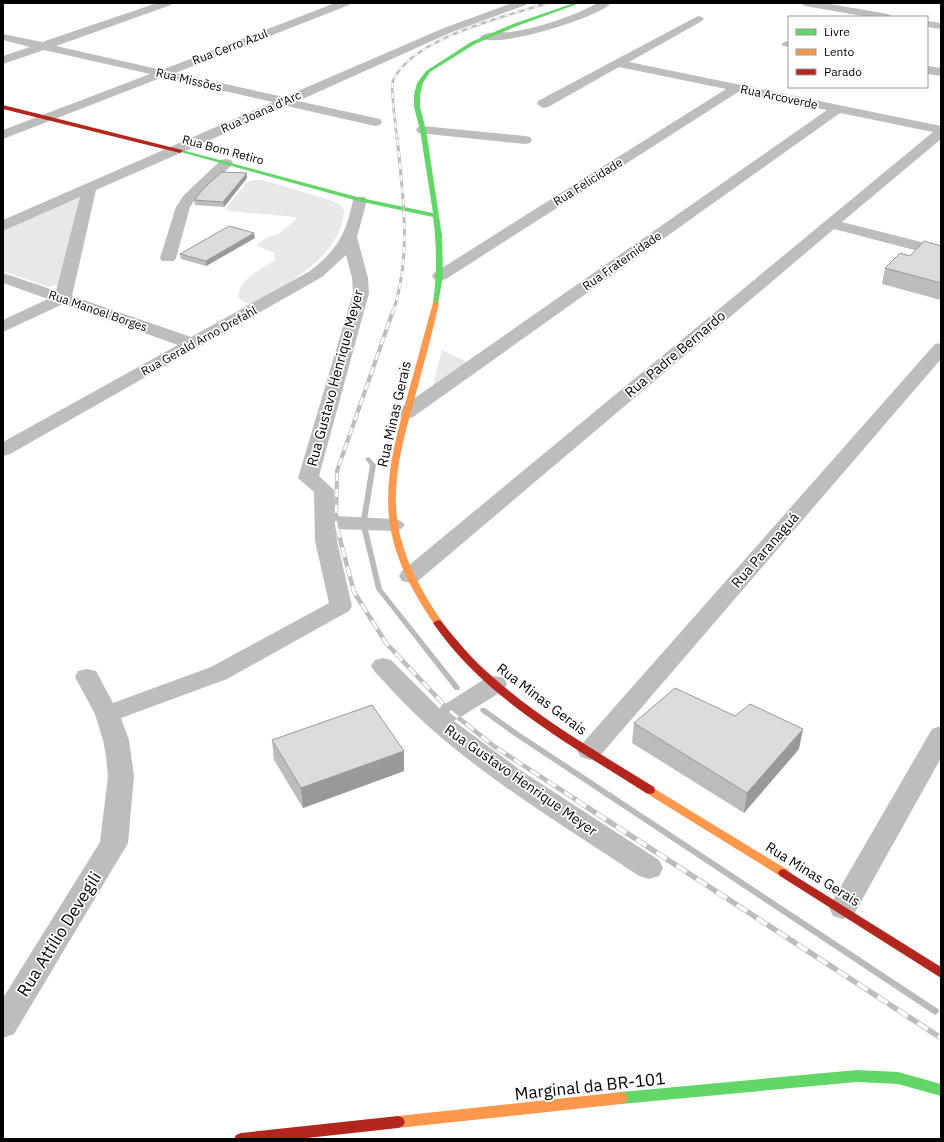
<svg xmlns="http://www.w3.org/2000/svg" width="944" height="1142" viewBox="0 0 944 1142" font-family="'IBM Plex Sans',sans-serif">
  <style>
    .green { fill: #e8e8e8 }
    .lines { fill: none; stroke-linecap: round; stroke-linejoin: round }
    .stream { fill: #bababa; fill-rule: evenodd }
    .street { fill: #bdbdbd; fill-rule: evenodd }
    .fast { fill: #63d668; fill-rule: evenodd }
    .slow { fill: #ff974d; fill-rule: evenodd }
    .jam { fill: #b3261e; fill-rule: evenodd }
    .rail-far4-casing { stroke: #bdbdbd; stroke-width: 2.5 }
    .rail-far3-casing { stroke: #bdbdbd; stroke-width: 3 }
    .rail-far2-casing { stroke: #bdbdbd; stroke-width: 4 }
    .rail-far1-casing { stroke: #bdbdbd; stroke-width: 4.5 }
    .rail-casing { stroke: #bdbdbd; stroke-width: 5.5 }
    .rail-far4 { stroke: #fff; stroke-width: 1.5; stroke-dasharray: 5; stroke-linecap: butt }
    .rail-far3 { stroke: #fff; stroke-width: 2; stroke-dasharray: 6; stroke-linecap: butt }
    .rail-far2 { stroke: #fff; stroke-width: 2.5; stroke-dasharray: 8; stroke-linecap: butt }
    .rail-far1 { stroke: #fff; stroke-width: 3; stroke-dasharray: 10; stroke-linecap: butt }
    .rail { stroke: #fff; stroke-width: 4; stroke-dasharray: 12; stroke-linecap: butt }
    .wall { fill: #bcbcbc }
    .shaded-wall { fill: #999 }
    .building { fill: #dbdbdb; stroke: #999 }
    .labels { text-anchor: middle; stroke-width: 3.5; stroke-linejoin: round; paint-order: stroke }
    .far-street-label { font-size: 12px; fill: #000; stroke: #fff }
    .street-label { font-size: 14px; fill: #000; stroke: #fff }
    .near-street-label { font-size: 17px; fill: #000; stroke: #fff }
  </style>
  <rect width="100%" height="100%" fill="#fff"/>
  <g class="green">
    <path d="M255,180h8l67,20 9,4 5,6c-1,39 -43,66 -73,83 -6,3 -13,10 -19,11 -5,1 -10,-3 -14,-6 1,-20 23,-28 37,-38l-1,-7 -18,-8 14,-9 9,-2 16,-14 1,-3 -67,-6 -3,-3 21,-26z"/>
    <polygon points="84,195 61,284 48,287 3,271 3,231"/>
    <polygon points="442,350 467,362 433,386"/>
  </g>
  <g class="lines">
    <g class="stream">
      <polygon points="368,457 370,458 376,465 367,520 364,522 361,520 370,465 365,459"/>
      <polygon points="365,528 368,530 382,589 459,686 460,688 459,690 455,690 376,589 362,530"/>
      <polygon points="481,708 485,708 517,731 938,1009 939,1011 938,1013 935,1015 932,1013 513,735 481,712 480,710"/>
    </g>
    <g class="street">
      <path d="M157,3h15l-1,2 -115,41 106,24 173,-67h15l-1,2 -174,68 109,24 160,-69 68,-25h15l-1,2 -74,27 -154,69 82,18 2,3 -2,3 -5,1 -88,-20 -191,84 -24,106 119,41 119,-66c28,-22 36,-37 43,-71l2,-3h10l2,3 -10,37 11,41 1,15 -50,183 15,14 1,26 59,3 7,2 4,4 -4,4 -7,2 -58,-2 1,12 15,65 -3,5 -122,68 -106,39 8,22 5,36 -6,67 -114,191 -11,4v-40l97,-156 8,-66 -2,-20 -3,-16 -8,-26 -20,-37 3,-6 9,-2 9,2 17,32 98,-36 118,-64 -14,-62 -1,-49 -16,-14 55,-185 -1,-15 -6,-23 -24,22 -312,177 -7,2v-14l175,-97 -115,-41 -60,28v-12l45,-21 -45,-16v-10l53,18 24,-94 -77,34v-11l270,-118 -110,-25 -160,62v-9l147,-56 -106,-24 -41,14v-8l27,-9 -27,-7v-6l39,8z"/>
      <path d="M598,3h13c-10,14 -120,48 -131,34 5,-6 22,-4 30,-5 29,-4 61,-15 88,-29z"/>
      <polygon points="800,3 824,3 888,14 894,17 868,17 805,6"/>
      <polygon points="698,16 702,17 704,19 702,21 629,62 941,126 941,139 842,222 941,247 941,257 834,229 418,581 410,583 402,581 399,576 402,571 933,132 840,113 413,417 406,419 399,417 397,413 399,409 827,110 738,92 446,279 440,281 434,279 432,276 434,273 726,89 619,67 548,107 543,108 537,104 538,101"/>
      <polygon points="927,21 941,23 941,29 927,27"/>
      <polygon points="787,41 789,41 789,47 783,46 781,44"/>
      <polygon points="927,66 941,68 941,76 927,74"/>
      <polygon points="423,126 525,136 530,137 532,140 530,143 525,144 418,133 416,130 418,127"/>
      <polygon points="226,159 231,160 233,163 231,166 194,201 190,207 176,258 174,261 162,261 160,258 176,207 184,195 221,160"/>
      <polygon points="941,343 941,359 599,757 590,760 581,757 577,751 581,745 935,344"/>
      <path d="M383,658l8,2 48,48 47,-30 9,-2 9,2 3,6 -3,6 -50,31 69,51 136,88 4,8 -4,8 -10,3 -10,-3c-72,-48 -147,-93 -211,-150 -19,-17 -36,-36 -53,-54l-4,-6 4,-6z"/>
      <polygon points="941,726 941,758 853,916 843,919 833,916 829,908 833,900 932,729"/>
    </g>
    <g class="fast">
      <path d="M574,3h6l-63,23 -42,18 -45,28 -7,11 -3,12v12l6,23 16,106 1,40 -5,28 -2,1 -3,-2c4,-29 4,-57 0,-86l-75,-16 -181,-50 5,-1 179,48 72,15 -13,-83 -6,-23v-12l3,-12 9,-12 45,-29 42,-18z"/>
      <polygon points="857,1070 898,1072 941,1084 941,1096 898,1084 857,1082 621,1104 616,1102 614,1098 616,1094 621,1092"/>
    </g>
    <g class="slow">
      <path d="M436,301l3,2c-7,32 -16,63 -24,94 -11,40 -23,80 -18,121 5,39 24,73 46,105l-5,3 -3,-1c-22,-32 -42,-68 -46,-108 -4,-41 7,-81 18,-120 9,-31 17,-63 26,-94z"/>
      <polygon points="650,786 788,870 790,873 788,876 784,877 780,876 646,793 645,790 646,787"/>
      <polygon points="621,1092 626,1094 628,1098 626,1102 621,1104 398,1128 393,1126 391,1122 393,1118 398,1116"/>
    </g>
    <g class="jam">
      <polygon points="3,105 182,150 183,151 180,153 3,109"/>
      <path d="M438,620l3,1c14,17 28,35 45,50 50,46 110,80 168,116l1,3 -1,3 -4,1 -4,-1c-75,-48 -161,-94 -213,-170z"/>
      <polygon points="784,869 941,967 941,978 780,876 778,873 780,870"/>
      <polygon points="398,1116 403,1118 405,1122 403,1126 398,1128 298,1139 234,1139 236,1135 241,1133"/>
    </g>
    <defs>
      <path id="rail-far4" d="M397,138c-1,-10 -7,-51 -4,-57 18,-43 114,-65 155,-78"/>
      <path id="rail-far3" d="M393,312c19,-56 10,-118 4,-175"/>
      <polyline id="rail-far2" points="337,529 336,523 337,471 393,311"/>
      <polyline id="rail-far1" points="337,528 354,592 386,643 450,711 495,747 578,801"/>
      <polyline id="rail" points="576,800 941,1038"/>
    </defs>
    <use href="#rail-far4" class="rail-far4-casing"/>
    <use href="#rail-far3" class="rail-far3-casing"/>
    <use href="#rail-far2" class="rail-far2-casing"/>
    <use href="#rail-far1" class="rail-far1-casing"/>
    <use href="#rail" class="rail-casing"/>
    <use href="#rail-far4" class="rail-far4"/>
    <use href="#rail-far3" class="rail-far3"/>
    <use href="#rail-far2" class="rail-far2"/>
    <use href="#rail-far1" class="rail-far1"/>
    <use href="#rail" class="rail"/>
  </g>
  <g class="wall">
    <polygon points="247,178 224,207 195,205 194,200"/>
    <polygon points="255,238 206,266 181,259 180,254"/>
    <polygon points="941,246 941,300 882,284 885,268 910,256"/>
    <polygon points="634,723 799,749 744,813 632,743"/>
    <polygon points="272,740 404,771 303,808 274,760"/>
  </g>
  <g class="shaded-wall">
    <polygon points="247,173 247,178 224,207 223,202"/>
    <polygon points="254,233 255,238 206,266 206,261"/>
    <polygon points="803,729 799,749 744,813 747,793"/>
    <polygon points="404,751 404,771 303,808 301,788"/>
  </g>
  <g class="building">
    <polygon points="222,172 247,173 223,202 194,200 205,187"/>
    <polygon points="229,226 254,233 206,261 180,254"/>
    <polygon points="924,241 941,246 941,283 885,268 900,253 910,256"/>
    <polygon points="675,688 735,716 750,704 803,729 747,793 634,723"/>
    <polygon points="372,705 404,751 301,788 272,740"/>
  </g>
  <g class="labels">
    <g class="far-street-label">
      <text transform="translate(230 47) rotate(-21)" y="4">Rua Cerro Azul</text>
      <text transform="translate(189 80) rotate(13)" y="4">Rua Missões</text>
      <text transform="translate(779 97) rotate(12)" y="4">Rua Arcoverde</text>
      <text transform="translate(261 112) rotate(-24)" y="4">Rua Joana d'Arc</text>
      <text transform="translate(223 150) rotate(15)" y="4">Rua Bom Retiro</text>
      <text transform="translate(588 182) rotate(-32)" y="4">Rua Felicidade</text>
      <text transform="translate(622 261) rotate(-35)" y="4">Rua Fraternidade</text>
      <text transform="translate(98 311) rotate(19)" y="4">Rua Manoel Borges</text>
      <text transform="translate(199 341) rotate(-29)" y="4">Rua Gerald Arno Drefahl</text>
    </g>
    <g class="street-label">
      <text transform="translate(675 354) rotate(-40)" y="5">Rua Padre Bernardo</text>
      <text transform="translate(335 378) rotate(-75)" y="5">Rua Gustavo Henrique Meyer</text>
      <text transform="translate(394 414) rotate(-77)" y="5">Rua Minas Gerais</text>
      <text transform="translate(765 550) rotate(-49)" y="5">Rua Paranaguá</text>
      <text transform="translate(542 699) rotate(37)" y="5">Rua Minas Gerais</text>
      <text transform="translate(521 780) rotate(35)" y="5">Rua Gustavo Henrique Meyer</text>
      <text transform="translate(813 874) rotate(32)" y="5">Rua Minas Gerais</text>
    </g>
    <g class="near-street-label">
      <text transform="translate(59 934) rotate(-58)" y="6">Rua Attílio Devegili</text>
      <text transform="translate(590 1086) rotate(-6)" y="6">Marginal da BR-101</text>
    </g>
  </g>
  <rect width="944" height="1142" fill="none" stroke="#000000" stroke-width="8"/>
  <rect x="788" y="16" width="140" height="72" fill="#ffffff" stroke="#999999"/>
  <rect x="796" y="29" width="20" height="6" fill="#63d668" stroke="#999999"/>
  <text x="824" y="36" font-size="12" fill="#000000">Livre</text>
  <rect x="796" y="49" width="20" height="6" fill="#ff974d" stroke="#999999"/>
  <text x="824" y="56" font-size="12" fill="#000000">Lento</text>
  <rect x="796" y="69" width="20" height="6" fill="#b3261e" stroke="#999999"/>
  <text x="824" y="76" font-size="12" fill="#000000">Parado</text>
</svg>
